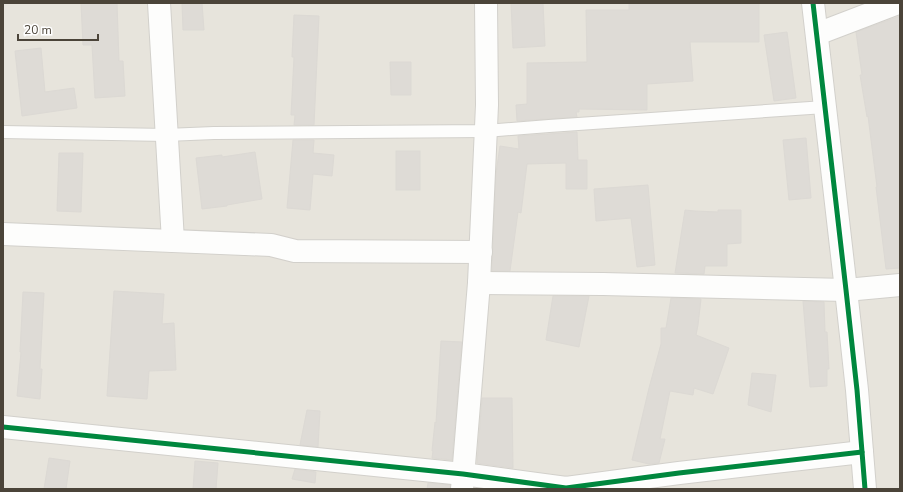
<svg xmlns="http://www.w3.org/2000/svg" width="903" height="492" viewBox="0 0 903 492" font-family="'Nunito Sans',sans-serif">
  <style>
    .residential { fill: #e7e4dc }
    .building { fill: #dedbd6; stroke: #dcd9d4 }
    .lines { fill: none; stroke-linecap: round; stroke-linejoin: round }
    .service-casing { stroke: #d2d0cb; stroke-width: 14 }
    .minor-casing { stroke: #d2d0cb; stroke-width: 24 }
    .service { stroke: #fdfdfc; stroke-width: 12 }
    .minor { stroke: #fdfdfc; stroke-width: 22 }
    .cycleway-casing { stroke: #fff; stroke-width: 8 }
    .cycleway { stroke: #00873e; stroke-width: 5 }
  </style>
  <rect width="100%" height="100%" fill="#f4f2ee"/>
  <rect class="residential" x="3" y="3" width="897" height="486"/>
  <g class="building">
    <polygon points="81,3 117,3 119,61 123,61 125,96 95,98 92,45 83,45"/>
    <polygon points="182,3 202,3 204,30 183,30"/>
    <polygon points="511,3 543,3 545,46 513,48"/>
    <polygon points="629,3 759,3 759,42 690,42 693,81 647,84 647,110 579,109 579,112 576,112 577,117 517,121 516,105 527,104 527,63 587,62 586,10 629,10"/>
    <polygon points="294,15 319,16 314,125 294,125 295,115 291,115 294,57 292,57"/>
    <polygon points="900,16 900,268 886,269 876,187 877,187 868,116 867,117 860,75 862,75 856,32"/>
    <polygon points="787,32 796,98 774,101 764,35"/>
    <polygon points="41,48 45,92 74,88 77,108 22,116 15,51"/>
    <polygon points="390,62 411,62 411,95 391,95"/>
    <polygon points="577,132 578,160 587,160 587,189 566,189 566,163 527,164 521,213 518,212 510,271 492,271 496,173 500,146 519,149 518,136"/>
    <polygon points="806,138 811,198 789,200 783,140"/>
    <polygon points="293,140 314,140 313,153 334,155 332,176 313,174 310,210 287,208"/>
    <rect x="396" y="151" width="24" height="39"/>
    <polygon points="255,152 262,199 227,205 227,206 202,209 196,158 222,155 222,157"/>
    <polygon points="59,153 83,153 81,212 57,211"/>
    <polygon points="648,185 655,265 637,267 631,218 596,221 594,189"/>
    <polygon points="685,210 695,211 718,212 718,210 741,210 741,243 727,244 727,266 705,266 704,274 675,273"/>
    <polygon points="114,291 164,294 162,324 174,323 176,370 149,371 147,399 107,396"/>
    <polygon points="23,292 44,293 40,369 42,369 40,399 17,396 21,352 20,352"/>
    <polygon points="553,296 589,296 579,347 546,340"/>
    <polygon points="671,298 701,299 698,325 696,335 729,348 713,394 694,388 693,395 670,391 660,439 665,439 659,463 649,464 632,460 649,388 661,344 661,328 666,328"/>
    <polygon points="803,301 824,302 825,332 827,332 829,369 827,369 827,386 810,387"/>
    <polygon points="441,341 462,342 452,460 432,458 433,451 432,451 435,422 436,423"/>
    <polygon points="752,373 776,375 771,412 748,405"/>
    <polygon points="482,398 512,398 513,468 477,463"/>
    <polygon points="307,410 320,411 318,447 300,445"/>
    <polygon points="49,458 70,461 66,489 44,489"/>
    <polygon points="195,461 218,463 216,489 193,489"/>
    <polygon points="295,469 316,472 315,483 292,479"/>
    <polygon points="428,483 450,485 450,489 427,489"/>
  </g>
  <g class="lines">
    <defs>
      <polyline id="service" points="3,132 166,135 214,133 486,131 549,126 825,107"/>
      <g id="minor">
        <polyline points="159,3 173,241"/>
        <polyline points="813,3 846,290 857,390 865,489"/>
        <polyline points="817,34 898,3"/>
        <polyline points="3,234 271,245 295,251 481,252"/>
        <polyline points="479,283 603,284 846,290 900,285"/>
        <polyline points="3,427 463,474 566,488 679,473 862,452"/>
        <polyline points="462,489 479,283 487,105 486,3"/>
      </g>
    </defs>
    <use href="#service" class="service-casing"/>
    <use href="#minor" class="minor-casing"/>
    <use href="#service" class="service"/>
    <use href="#minor" class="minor"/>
    <defs>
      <g id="cycleway">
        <polyline points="813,3 846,290 857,390 865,489"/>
        <polyline points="3,427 463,474 566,488 679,473 862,452"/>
      </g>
    </defs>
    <use href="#cycleway" class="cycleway-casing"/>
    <use href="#cycleway" class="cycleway"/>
  </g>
  <rect width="903" height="492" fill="none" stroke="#4b4439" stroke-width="8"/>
  <path d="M18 34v6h80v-6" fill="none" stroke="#4b4439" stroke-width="2"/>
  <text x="24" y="34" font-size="12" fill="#4b4439" stroke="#ffffff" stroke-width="3" paint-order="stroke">20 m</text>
</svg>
